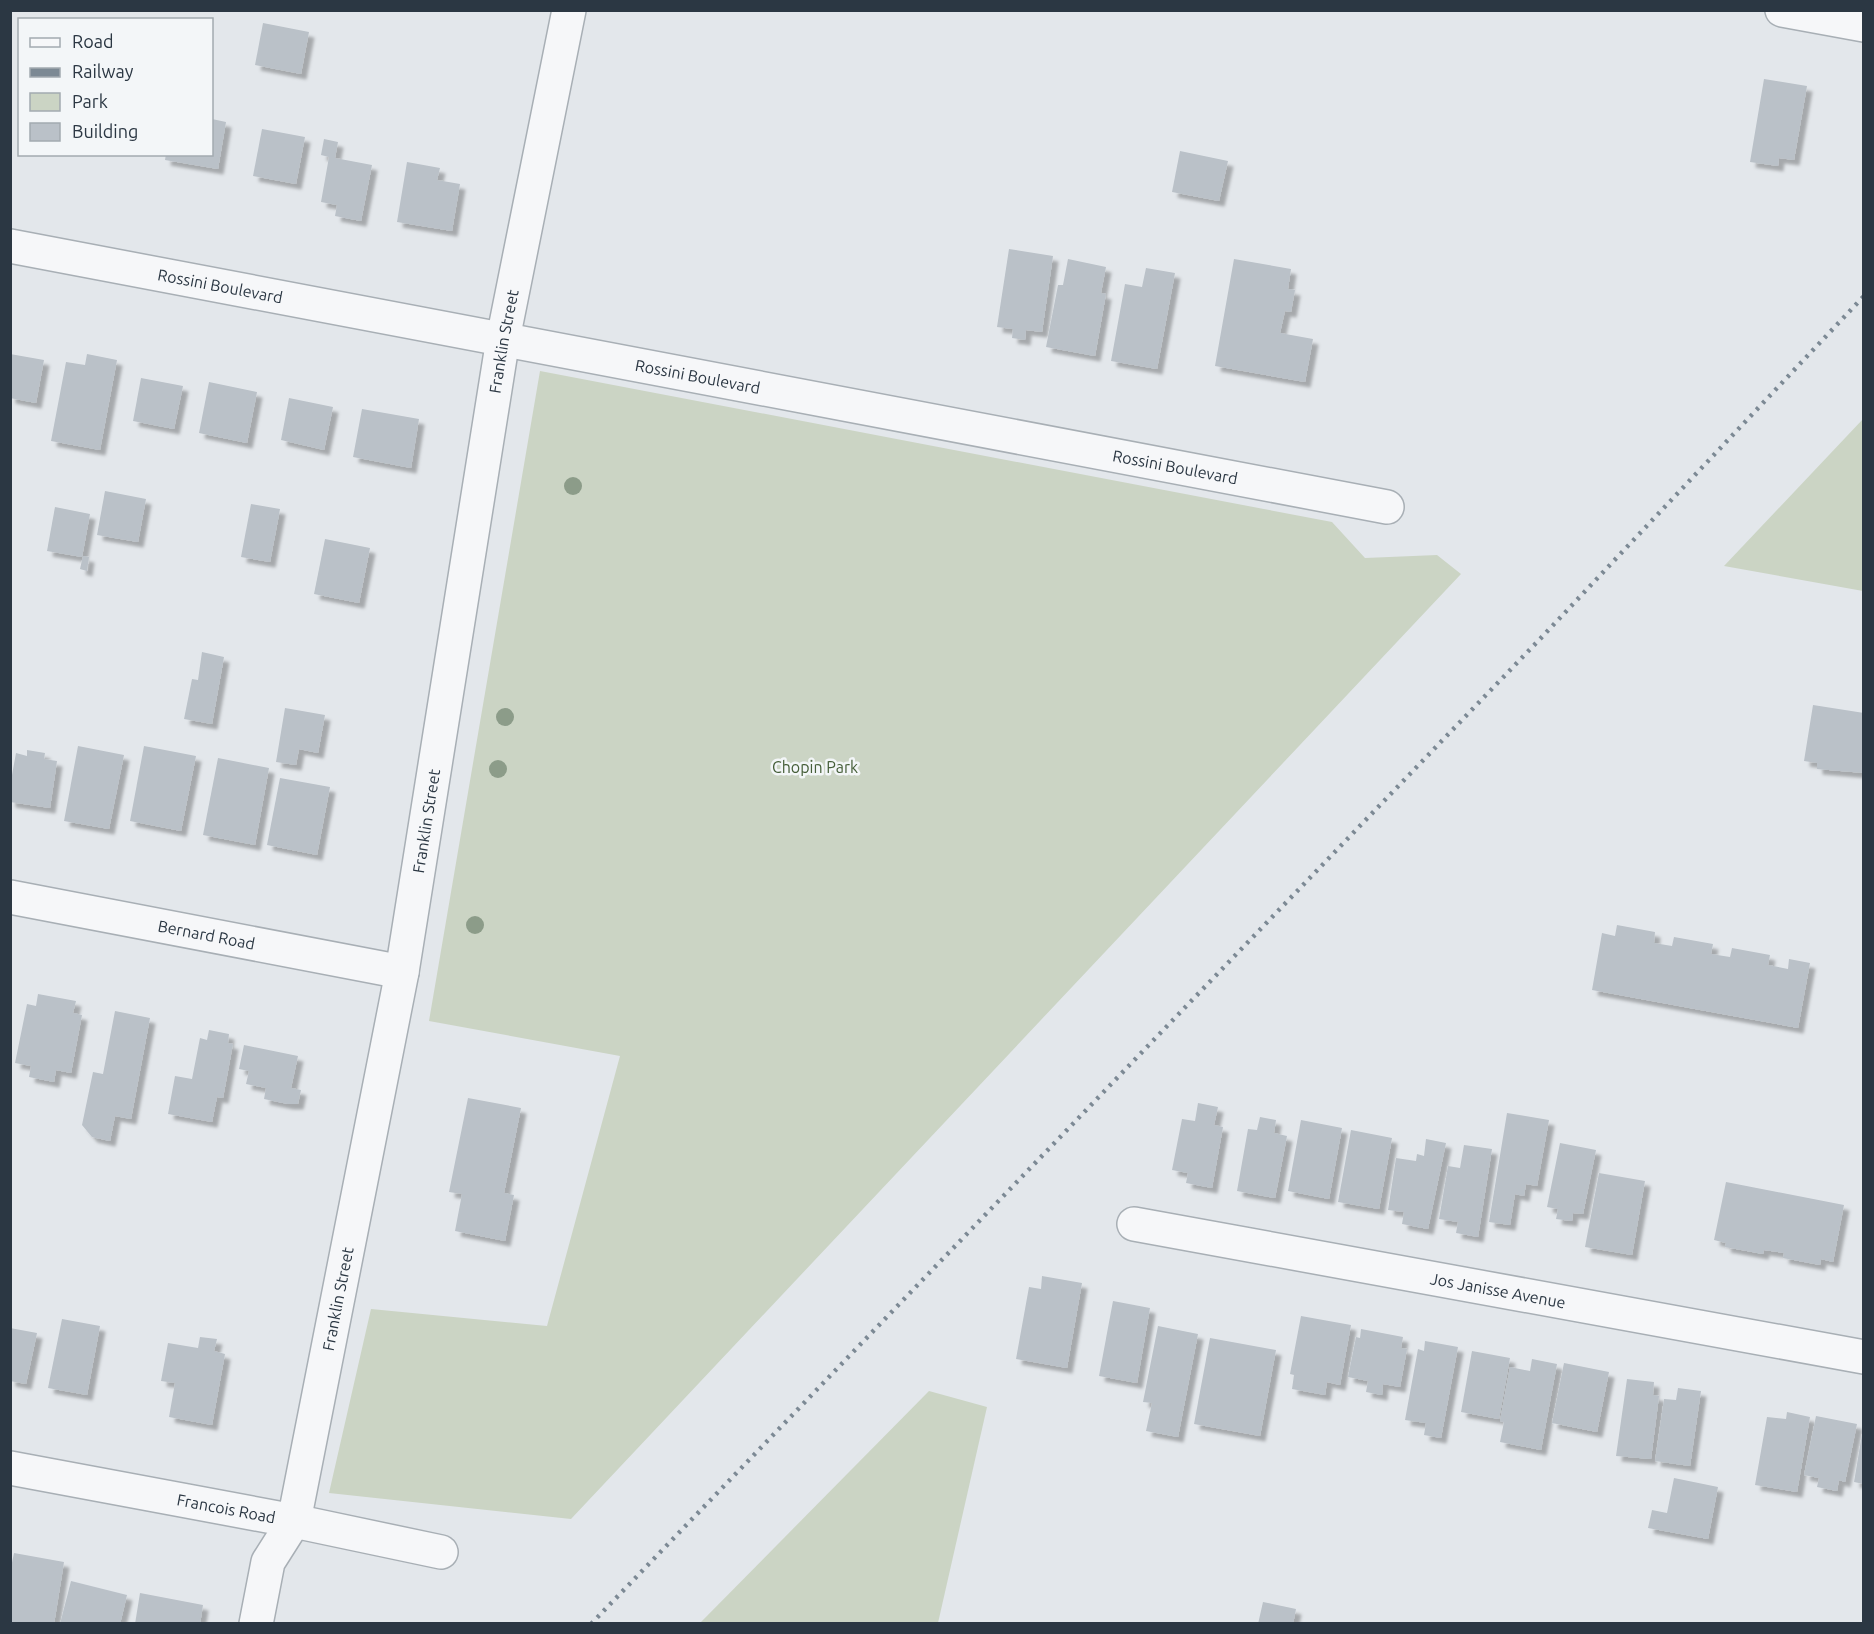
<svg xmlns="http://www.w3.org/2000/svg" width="1874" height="1634" viewBox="0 0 1874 1634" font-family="Ubuntu,sans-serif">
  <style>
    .green { fill: #cbd4c4 }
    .building { fill: #bac1c8; filter: url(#shadow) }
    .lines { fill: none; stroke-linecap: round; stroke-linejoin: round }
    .minor-casing { stroke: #a8afb5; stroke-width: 36 }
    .minor { stroke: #f6f7f9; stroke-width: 33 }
    .rail { stroke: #7c8994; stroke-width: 4.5; stroke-dasharray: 3 6; stroke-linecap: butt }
    .tree { fill: #8c9c89 }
    .labels { text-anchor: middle; stroke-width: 5; stroke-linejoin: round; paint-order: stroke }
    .street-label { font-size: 16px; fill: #2b3743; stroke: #f3f6f8 }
    .park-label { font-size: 16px; fill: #455e38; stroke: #f3f6f8 }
  </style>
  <defs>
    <filter id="shadow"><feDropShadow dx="5.5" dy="5.5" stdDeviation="1.5" flood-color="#0004"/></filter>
  </defs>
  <rect width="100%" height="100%" fill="#e3e7eb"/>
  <g class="green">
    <polygon points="540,371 1332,522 1365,558 1437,555 1461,574 571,1519 329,1493 371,1309 547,1326 620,1056 429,1021"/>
    <polygon points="1863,419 1863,591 1724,566"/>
    <polygon points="929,1391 987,1407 938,1623 700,1623"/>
  </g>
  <g class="building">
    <polygon points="263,23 309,32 301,74 255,65"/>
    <polygon points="1764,79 1807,86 1794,160 1779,158 1778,166 1750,162"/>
    <polygon points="212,119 226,122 218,169 165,160 166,154 212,154"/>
    <polygon points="262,129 305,137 296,184 253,176"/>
    <polygon points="324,139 338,142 335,158 372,165 361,221 335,216 337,205 321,202 329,157 321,155"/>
    <polygon points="1180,151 1228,161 1219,201 1172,192"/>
    <polygon points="407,162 440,168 437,180 460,184 452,231 397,222"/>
    <polygon points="1009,249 1053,256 1042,332 1026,330 1025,340 1012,338 1013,329 997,327"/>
    <polygon points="1068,259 1106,267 1101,293 1106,294 1095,356 1046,347 1058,285 1063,285"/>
    <polygon points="1234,259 1291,269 1288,289 1295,290 1291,312 1285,311 1280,333 1313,339 1305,382 1215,366"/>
    <polygon points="1146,268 1175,273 1157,369 1111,361 1125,284 1142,287"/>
    <polygon points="10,354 44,360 36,403 10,398"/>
    <polygon points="87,354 117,360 100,450 51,441 66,362 85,365"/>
    <polygon points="141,378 183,386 174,429 133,421"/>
    <polygon points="209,382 257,392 247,443 199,433"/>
    <polygon points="289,398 333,407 324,450 281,440"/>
    <polygon points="362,409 419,419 411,468 353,457"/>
    <polygon points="105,491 146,499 138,542 97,535"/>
    <polygon points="251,504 280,509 270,562 241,557"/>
    <polygon points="55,507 90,514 82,557 47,551"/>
    <polygon points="325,539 370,548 359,603 314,594"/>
    <polygon points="83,556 89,557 87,571 80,569"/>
    <polygon points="202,652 224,657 212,724 184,719 192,679 198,680"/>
    <polygon points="1813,705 1864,713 1864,773 1817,769 1817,763 1804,761"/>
    <polygon points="285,708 325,715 318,753 299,749 296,765 276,762"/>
    <polygon points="78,746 124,755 109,829 64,821"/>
    <polygon points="144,746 196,756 181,831 130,821"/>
    <polygon points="27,750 45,753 44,759 57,761 50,808 10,802 10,786 16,753 27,756"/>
    <polygon points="218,758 269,768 255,845 203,835"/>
    <polygon points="280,778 330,787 317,855 267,845"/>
    <polygon points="1617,925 1655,932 1654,943 1672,946 1674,937 1713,944 1711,954 1730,957 1732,948 1770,955 1768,965 1788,969 1789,959 1810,963 1798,1028 1592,990 1602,933 1615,936"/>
    <polygon points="38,994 76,1001 73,1013 82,1015 71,1073 56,1070 54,1082 29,1077 31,1066 15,1063 27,1004 36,1006"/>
    <polygon points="115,1011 150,1018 131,1119 115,1116 110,1141 92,1137 82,1125 93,1072 103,1074"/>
    <polygon points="209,1030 229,1034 228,1043 233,1044 223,1098 217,1097 212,1122 168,1114 175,1076 192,1079 200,1038 207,1040"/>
    <polygon points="244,1045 298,1056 291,1088 301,1090 298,1104 288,1104 264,1099 266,1088 246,1084 249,1071 239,1069"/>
    <polygon points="468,1098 521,1108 504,1193 514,1195 505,1241 455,1231 462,1194 449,1192"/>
    <polygon points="1198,1103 1218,1107 1214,1125 1223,1127 1212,1188 1186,1183 1188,1173 1172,1170 1182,1119 1195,1121"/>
    <polygon points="1507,1113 1549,1120 1537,1186 1526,1184 1524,1196 1515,1194 1510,1225 1489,1222"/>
    <polygon points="1260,1117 1276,1120 1274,1133 1287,1136 1275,1198 1237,1191 1248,1129 1257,1130"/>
    <polygon points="1301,1120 1342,1128 1329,1199 1288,1191"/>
    <polygon points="1351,1130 1392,1138 1379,1209 1338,1202"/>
    <polygon points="1426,1139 1446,1143 1428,1229 1402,1224 1404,1212 1388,1210 1396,1158 1416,1161 1417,1154 1424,1156"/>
    <polygon points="1560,1143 1596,1150 1583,1214 1573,1213 1572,1221 1556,1219 1558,1209 1547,1207"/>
    <polygon points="1464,1145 1492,1149 1478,1237 1456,1233 1458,1222 1439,1219 1448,1166 1460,1168"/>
    <polygon points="1599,1173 1645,1181 1632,1255 1585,1247"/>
    <polygon points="1726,1182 1844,1205 1833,1262 1821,1259 1820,1265 1783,1258 1784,1253 1764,1250 1763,1254 1725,1247 1726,1243 1714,1240"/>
    <polygon points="1042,1276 1082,1283 1067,1368 1016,1359 1029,1287 1041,1289"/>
    <polygon points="1113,1301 1150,1308 1137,1383 1099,1376"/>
    <polygon points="1301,1316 1351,1325 1340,1385 1327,1382 1325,1395 1292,1389 1294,1375 1290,1374"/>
    <polygon points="62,1319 100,1326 87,1395 48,1388"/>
    <polygon points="1158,1326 1198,1334 1178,1437 1146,1431 1152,1403 1143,1402"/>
    <polygon points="10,1328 37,1333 26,1384 10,1381"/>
    <polygon points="1361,1329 1403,1337 1401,1348 1407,1349 1400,1387 1383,1384 1382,1395 1366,1392 1368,1381 1348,1377 1356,1337 1360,1338"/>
    <polygon points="200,1337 217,1339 214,1351 225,1354 212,1425 169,1417 175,1383 161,1381 168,1343 198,1348"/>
    <polygon points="1210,1338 1276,1350 1260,1436 1194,1424"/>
    <polygon points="1425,1341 1458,1347 1441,1438 1424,1435 1426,1423 1405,1420 1418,1349 1424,1351"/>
    <polygon points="1472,1351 1510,1358 1499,1419 1461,1412"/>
    <polygon points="1532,1359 1557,1364 1541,1450 1500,1442 1504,1422 1500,1421 1510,1367 1530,1371"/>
    <polygon points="1564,1363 1609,1372 1597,1432 1552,1423"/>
    <polygon points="1627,1379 1654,1382 1653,1395 1659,1396 1651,1459 1616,1456"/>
    <polygon points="1678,1388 1701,1391 1690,1466 1655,1461 1664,1399 1676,1400"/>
    <polygon points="1787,1412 1810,1417 1797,1492 1755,1485 1767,1417 1786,1419"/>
    <polygon points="1816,1416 1857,1424 1845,1482 1839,1480 1837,1491 1817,1487 1819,1478 1804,1475"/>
    <polygon points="1862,1434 1864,1434 1864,1484 1854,1482"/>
    <polygon points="1674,1478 1718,1487 1708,1539 1648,1528 1652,1510 1667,1513"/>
    <polygon points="14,1553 64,1562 54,1624 10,1624 10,1572"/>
    <polygon points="71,1581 127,1595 120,1624 60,1624"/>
    <polygon points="140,1593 203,1605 200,1624 135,1624"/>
    <polygon points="1263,1602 1296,1609 1293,1624 1258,1624"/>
  </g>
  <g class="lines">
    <defs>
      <g id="minor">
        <polyline points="1782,10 1864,25"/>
        <path id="s1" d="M10,246l1377,261"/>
        <path id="s2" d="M10,897l392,75"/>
        <path id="s3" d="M1134,1224l730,133"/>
        <path id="s4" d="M10,1468l284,53 147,31"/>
        <path id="s5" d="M256,1624l12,-62 26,-41 108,-549 101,-633 66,-329"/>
      </g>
    </defs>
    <use href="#minor" class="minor-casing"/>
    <use href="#minor" class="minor"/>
    <polyline class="rail" points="591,1624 1540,639 1864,296"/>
  </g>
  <g class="tree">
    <circle cx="573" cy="486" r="9"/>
    <circle cx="505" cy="717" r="9"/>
    <circle cx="498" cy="769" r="9"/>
    <circle cx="475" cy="925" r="9"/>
  </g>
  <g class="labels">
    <g class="street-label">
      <text dy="6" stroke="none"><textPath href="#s1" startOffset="214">Rossini Boulevard</textPath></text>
      <text dy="6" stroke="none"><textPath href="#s5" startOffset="1310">Franklin Street</textPath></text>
      <text dy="6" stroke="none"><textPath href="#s1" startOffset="700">Rossini Boulevard</textPath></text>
      <text dy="6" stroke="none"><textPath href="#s1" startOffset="1186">Rossini Boulevard</textPath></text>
      <text dy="6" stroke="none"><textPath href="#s5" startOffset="824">Franklin Street</textPath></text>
      <text dy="6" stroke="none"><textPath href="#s2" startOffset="200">Bernard Road</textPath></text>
      <text dy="6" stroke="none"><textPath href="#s3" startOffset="370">Jos Janisse Avenue</textPath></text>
      <text dy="6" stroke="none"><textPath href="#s5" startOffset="338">Franklin Street</textPath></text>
      <text dy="6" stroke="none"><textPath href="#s4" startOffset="220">Francois Road</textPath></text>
    </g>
    <g class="park-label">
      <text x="815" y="773">Chopin Park</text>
    </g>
  </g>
  <rect width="1874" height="1634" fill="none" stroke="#2b3743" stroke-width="24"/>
  <rect x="18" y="18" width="195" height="138" fill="#f3f6f8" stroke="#a3aab0" stroke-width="1.5"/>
  <rect x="30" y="38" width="30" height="9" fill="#f6f7f9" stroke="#a3aab0" stroke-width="1.5"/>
  <text x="72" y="48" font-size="18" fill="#2b3743">Road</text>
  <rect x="30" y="68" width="30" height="9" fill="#7c8994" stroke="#a3aab0" stroke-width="1.5"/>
  <text x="72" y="78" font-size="18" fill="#2b3743">Railway</text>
  <rect x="30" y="93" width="30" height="18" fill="#cbd4c4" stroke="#a3aab0" stroke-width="1.5"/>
  <text x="72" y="108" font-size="18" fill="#2b3743">Park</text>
  <rect x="30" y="123" width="30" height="18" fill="#bac1c8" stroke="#a3aab0" stroke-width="1.5"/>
  <text x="72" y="138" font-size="18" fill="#2b3743">Building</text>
</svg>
